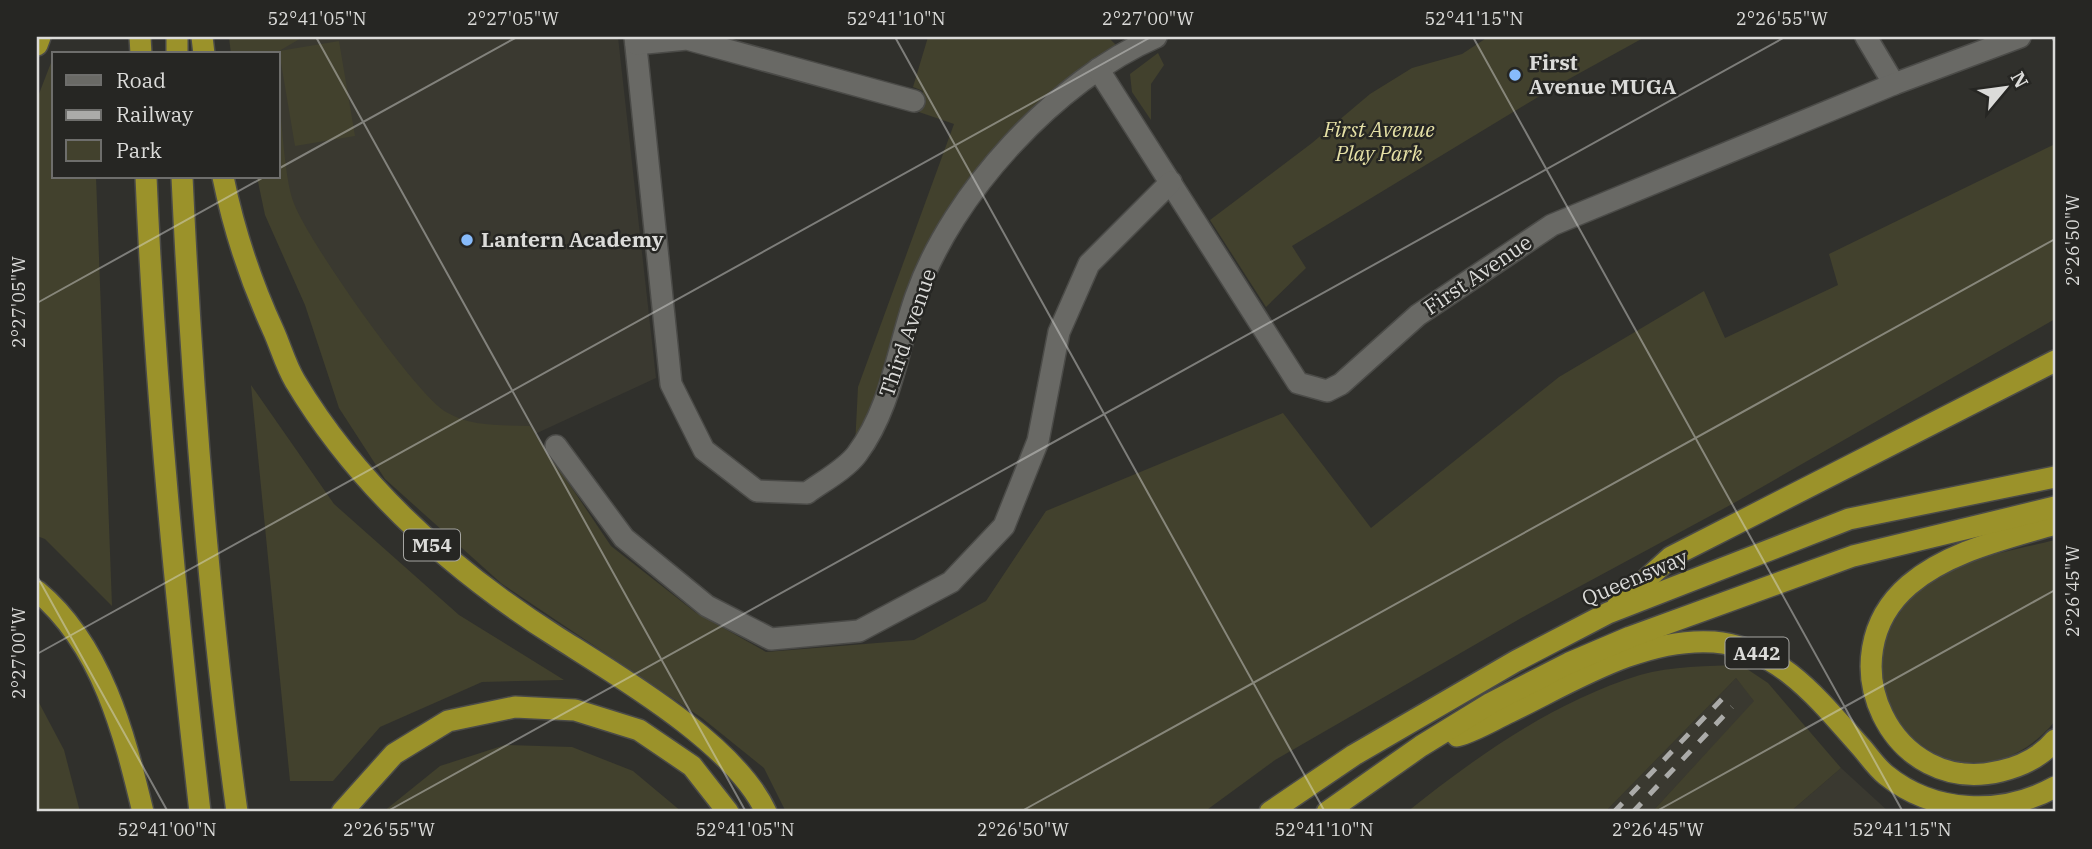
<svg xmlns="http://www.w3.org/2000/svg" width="2092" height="849" viewBox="0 0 2092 849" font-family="'IBM Plex Serif',serif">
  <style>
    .built { fill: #3a3930 }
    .green { fill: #42412d }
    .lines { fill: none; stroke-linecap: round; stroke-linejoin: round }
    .minor-casing { stroke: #4b4b48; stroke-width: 24 }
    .highway-casing { stroke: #4b4b48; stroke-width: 24 }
    .minor { stroke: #696965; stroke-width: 21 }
    .highway { stroke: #9b922a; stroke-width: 21 }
    .rail { stroke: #ababa9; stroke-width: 5; stroke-dasharray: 12 12; stroke-linecap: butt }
    .ticks { fill: none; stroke: #dbdbd9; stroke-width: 2; stroke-opacity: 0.45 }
    .poi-dot { fill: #87bbfb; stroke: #262623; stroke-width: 2.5 }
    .labels { text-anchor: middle; stroke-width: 5; stroke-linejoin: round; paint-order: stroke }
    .shield { fill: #262623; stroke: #a5a5a2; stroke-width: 2 }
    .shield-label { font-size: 19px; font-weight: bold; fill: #dbdbd9 }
    .poi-label { font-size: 21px; font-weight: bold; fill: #dbdbd9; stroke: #262623; text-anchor: start }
    .park-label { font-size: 21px; font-style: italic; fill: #e6e1a6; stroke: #262623 }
    .street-label { font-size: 21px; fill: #dbdbd9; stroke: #262623 }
    .neatline { fill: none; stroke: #dbdbd9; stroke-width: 2.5 }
    .ticks-label { font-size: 18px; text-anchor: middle; fill: #dbdbd9 }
  </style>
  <rect width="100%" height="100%" fill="#30302c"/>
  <g class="built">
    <polygon points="265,37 618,37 656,378 470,464 385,385 278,177 278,54 266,54"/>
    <polygon points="1736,678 1755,701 1652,812 1605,812"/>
    <polygon points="1841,768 1889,812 1790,812"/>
  </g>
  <g class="green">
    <polygon points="229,37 303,37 274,54 231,54"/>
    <polygon points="928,37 1108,37 1118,47 957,201 883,392 855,446 858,387 954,124 916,111 923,91 913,87"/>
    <polygon points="1488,37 1645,37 1558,85 1292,246 1306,268 1266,307 1210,220 1312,143 1370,94 1412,68 1462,54"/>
    <polygon points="339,41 355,136 295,146 279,51"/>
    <polygon points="1158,53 1164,65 1151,84 1151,120 1132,92 1130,74"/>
    <polygon points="54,55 54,177 96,177 112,606 45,539 37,536 37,99"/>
    <path d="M278,89c4,29 6,86 15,112 12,36 122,193 153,211 25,15 56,13 84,14l81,120 84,66 71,40 148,-12 72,-39 60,-90 237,-98 88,115 188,-151 145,-86 21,47 113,-53 -9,-31 226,-110v175l-321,184 -211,114 -248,143 -71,52h-418l-22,-44 -62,-50 -200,-134 -117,-105 -46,-71 -34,-103 -40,-90 -8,-38h21z"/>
    <polygon points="251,385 334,504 459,615 564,680 482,682 380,727 333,781 290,781"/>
    <path d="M2055,540v181c-89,108 -232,-16 -148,-118 5,-7 10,-15 17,-20 31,-24 93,-33 131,-43z"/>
    <path d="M1741,665l27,18 73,85 -51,44h-138l102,-111 -18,-23 -131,134h-198c70,-56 146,-110 233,-137 31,-9 69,-9 101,-10z"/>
    <polygon points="37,699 64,750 80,812 37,812"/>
    <polygon points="505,745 572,747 633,771 682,812 383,812 440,766"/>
  </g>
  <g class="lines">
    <defs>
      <g id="minor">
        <path d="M635,37l36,347 33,66 53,41 50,2c15,-11 39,-24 50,-39 35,-47 40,-105 59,-158 36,-103 141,-216 240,-259"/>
        <polyline points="1866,37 1894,84"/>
        <polyline points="636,44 687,39 914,101"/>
        <polyline points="1098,69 1298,383 1327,391 1341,384 1418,315 1552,225 1894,84 2020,37"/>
        <polyline points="556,446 624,538 707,606 771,639 859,631 951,582 1004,526 1038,441 1059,332 1089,264 1171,182"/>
      </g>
      <g id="highway">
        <polyline points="140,37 141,54"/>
        <polyline points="177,37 177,54"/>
        <polyline points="202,37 204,54"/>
        <polyline points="37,45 40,37"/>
        <path d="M146,177c9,212 30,424 54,635"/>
        <path d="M182,177c10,213 26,424 55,635"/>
        <path d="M223,177c11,54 28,105 51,155 7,16 12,34 21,49 64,107 158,190 262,256 63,40 178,107 209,175"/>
        <path d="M2055,524c-49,15 -106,27 -146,61 -84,72 -17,213 92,186 21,-5 40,-14 54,-31"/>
        <path d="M37,591c65,54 87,142 106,221"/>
        <polyline points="1618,605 1671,557 2055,361"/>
        <path d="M1457,736c18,-5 36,-16 53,-24 62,-30 132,-75 204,-70 66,6 106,59 147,105 8,9 15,20 25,28 48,39 116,41 169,12"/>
        <polyline points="342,812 394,754 448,721 515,707 575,710 639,730 692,766 728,812"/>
        <polyline points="1270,812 1354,755 1516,661 1608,613 1849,519 2055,477"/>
        <polyline points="1327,812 1421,746 1491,703 1569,663 1630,637 1853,556 2055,507"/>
      </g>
    </defs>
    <use href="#minor" class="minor-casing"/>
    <use href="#highway" class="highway-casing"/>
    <use href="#minor" class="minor"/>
    <use href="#highway" class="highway"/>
    <g class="rail">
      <polyline points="1614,812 1723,698"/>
      <polyline points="1633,812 1732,707"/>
    </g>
  </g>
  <path class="ticks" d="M316,37l430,775M895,37l430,775M1473,37l430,775M2052,37l3,6M278,169l239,-132M37,303l227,-126M37,576l131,236M37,654l1114,-617M386,812l1399,-775M1020,812l1035,-573M1655,812l400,-222"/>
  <g class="poi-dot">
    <circle cx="1515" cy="75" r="7"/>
    <circle cx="467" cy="240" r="7"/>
  </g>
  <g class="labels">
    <g class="shield">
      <rect x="404" y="529.5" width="56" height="31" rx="5"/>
      <rect x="1725.5" y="637.5" width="63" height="31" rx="5"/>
    </g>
    <g class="shield-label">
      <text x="432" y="552">M54</text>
      <text x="1757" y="660">A442</text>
    </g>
    <g class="poi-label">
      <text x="1529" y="70">First<tspan x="1529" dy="24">Avenue MUGA</tspan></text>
      <text x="481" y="247">Lantern Academy</text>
    </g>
    <g class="park-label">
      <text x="1379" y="137">First Avenue<tspan x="1379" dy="24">Play Park</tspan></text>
    </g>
    <g class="street-label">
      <text transform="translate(1478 275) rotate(-34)" y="7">First Avenue</text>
      <text transform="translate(908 333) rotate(-71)" y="7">Third Avenue</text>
      <text transform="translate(1635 578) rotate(-23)" y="7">Queensway</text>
    </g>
  </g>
  <rect width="2092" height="849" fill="none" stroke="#262623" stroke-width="77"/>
  <rect x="52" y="52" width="228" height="126" fill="#262623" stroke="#6e6e6c" stroke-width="2"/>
  <rect x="66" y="75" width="35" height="10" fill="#696965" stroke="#6e6e6c" stroke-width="2"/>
  <text x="116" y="88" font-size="21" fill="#dbdbd9">Road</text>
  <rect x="66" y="110" width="35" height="10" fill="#ababa9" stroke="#6e6e6c" stroke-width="2"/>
  <text x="116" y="122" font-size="21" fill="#dbdbd9">Railway</text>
  <rect x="66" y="140" width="35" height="21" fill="#42412d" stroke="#6e6e6c" stroke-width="2"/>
  <text x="116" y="158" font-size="21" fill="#dbdbd9">Park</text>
  <g transform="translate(2005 88) rotate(61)" stroke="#262623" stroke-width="5" paint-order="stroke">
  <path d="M0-5L12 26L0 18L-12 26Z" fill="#dbdbd9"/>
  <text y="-10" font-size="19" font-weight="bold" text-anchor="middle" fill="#dbdbd9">N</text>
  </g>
  <rect x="38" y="38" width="2016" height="772" class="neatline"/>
  <g class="ticks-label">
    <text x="317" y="25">52°41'05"N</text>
    <text x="513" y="25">2°27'05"W</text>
    <text x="896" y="25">52°41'10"N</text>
    <text x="1148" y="25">2°27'00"W</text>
    <text x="1474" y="25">52°41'15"N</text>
    <text x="1782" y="25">2°26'55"W</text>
    <text transform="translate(2073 240) rotate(-90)" y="6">2°26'50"W</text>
    <text transform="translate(19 302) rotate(-90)" y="6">2°27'05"W</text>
    <text transform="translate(2073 591) rotate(-90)" y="6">2°26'45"W</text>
    <text transform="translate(19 653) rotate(-90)" y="6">2°27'00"W</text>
    <text x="167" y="836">52°41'00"N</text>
    <text x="389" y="836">2°26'55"W</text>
    <text x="745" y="836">52°41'05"N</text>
    <text x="1023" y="836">2°26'50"W</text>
    <text x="1324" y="836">52°41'10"N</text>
    <text x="1658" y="836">2°26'45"W</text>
    <text x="1902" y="836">52°41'15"N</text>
  </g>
</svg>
